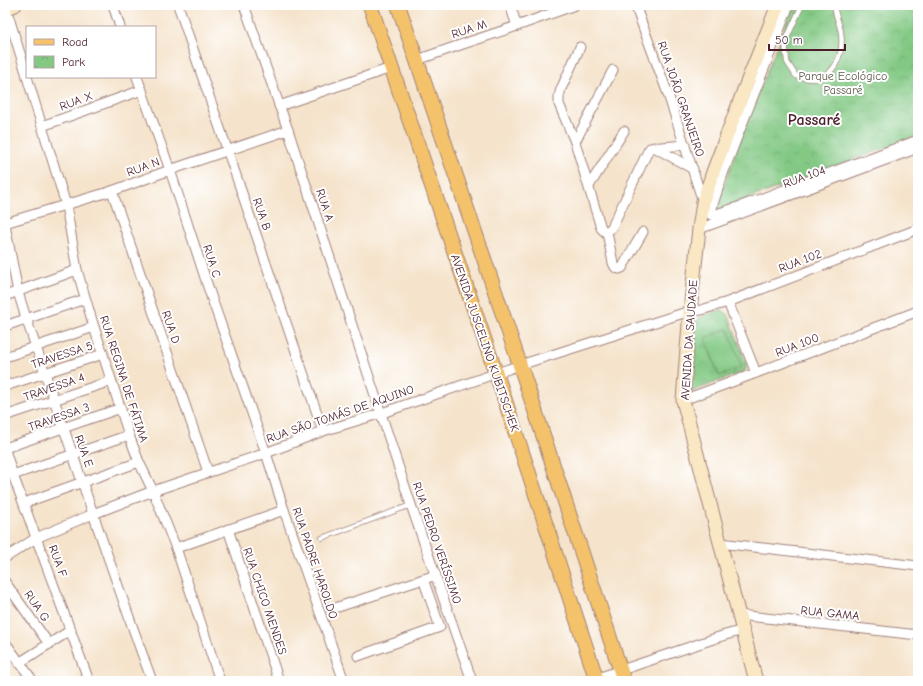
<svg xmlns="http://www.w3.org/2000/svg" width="923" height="686" viewBox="0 0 923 686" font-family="'Comic Neue',sans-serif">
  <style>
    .park { fill: url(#park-crowns); stroke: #667458 }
    .pitch { fill: #83c984; stroke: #667458 }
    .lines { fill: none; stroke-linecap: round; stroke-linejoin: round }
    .lane-casing { stroke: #a0817b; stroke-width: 6 }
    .street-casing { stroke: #a0817b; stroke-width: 11 }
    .secondary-casing { stroke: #a0817b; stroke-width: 15 }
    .primary-casing { stroke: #a0817b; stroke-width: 16 }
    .lane { stroke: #fff; stroke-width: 4.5 }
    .street { stroke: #fff; stroke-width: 9 }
    .secondary { stroke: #fae7c3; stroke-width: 13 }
    .primary { stroke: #f3c26a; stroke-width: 14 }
    .labels { text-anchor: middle; stroke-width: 4; stroke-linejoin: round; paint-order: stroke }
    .street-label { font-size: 12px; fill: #4a1f2b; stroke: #fff }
    .park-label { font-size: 12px; fill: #5e5a4a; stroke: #fff }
    .district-label { font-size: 16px; font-weight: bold; fill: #4a1f2b; stroke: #fff }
  </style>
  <defs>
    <pattern id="park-crowns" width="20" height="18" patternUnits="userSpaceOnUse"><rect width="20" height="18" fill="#83c984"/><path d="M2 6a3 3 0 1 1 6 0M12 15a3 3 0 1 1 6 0" fill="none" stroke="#73ac72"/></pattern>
  </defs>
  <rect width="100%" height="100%" fill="#fff"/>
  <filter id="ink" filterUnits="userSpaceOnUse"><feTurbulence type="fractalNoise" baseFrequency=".025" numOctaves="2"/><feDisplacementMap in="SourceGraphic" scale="8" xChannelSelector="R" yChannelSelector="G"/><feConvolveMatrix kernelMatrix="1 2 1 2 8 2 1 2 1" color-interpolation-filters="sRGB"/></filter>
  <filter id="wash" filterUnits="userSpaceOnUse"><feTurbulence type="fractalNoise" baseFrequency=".012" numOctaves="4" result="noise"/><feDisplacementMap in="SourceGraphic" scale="16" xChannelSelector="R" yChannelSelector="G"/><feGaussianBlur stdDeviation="0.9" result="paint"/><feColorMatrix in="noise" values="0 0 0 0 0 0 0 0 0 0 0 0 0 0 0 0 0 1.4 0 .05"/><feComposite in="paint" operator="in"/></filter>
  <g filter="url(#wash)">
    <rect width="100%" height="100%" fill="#f5e3cb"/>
    <g class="park">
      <polygon points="793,5 918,5 918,136 715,211 742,135"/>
      <polygon points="720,310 728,314 747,365 745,371 693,391 688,388 695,325 700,317"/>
    </g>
    <polygon class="pitch" points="728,329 742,367 719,376 705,338"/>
  </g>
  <g filter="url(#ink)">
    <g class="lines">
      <defs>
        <g id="lane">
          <path d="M802,5l-17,37 2,20 9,14c5,1 11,3 16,3 24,-1 32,-27 29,-47 -2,-9 -6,-18 -7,-27"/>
          <polyline points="322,538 411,505"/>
        </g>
        <g id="street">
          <polyline points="113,5 120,27"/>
          <polyline points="178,5 323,431"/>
          <polyline points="244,5 288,130 411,505 472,681"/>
          <polyline points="510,5 517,26"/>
          <polyline points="635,5 668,94 703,202"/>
          <polyline points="789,5 725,168 713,204 711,212 711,215 713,215 741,206 918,140"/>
          <polyline points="6,8 27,76"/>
          <polyline points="580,47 561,89 559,96 559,104 575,142 601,228 604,231 607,232 612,227 648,151 650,148 685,145"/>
          <polyline points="417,60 463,44 517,26 575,5"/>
          <polyline points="27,77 66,205 77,270 94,327 129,435 139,462 153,491 176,548 220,681"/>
          <polyline points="137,77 170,170 212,299 266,453 284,510 344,681"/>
          <polyline points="279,106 391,68"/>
          <polyline points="42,126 142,90"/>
          <polyline points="575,142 613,70"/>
          <polyline points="654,147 693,169"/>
          <polyline points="589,186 624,131"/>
          <polyline points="112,191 208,472"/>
          <polyline points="5,223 112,191 170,170 288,130"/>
          <path d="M5,225l13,67 8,26c42,121 82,243 126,363"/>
          <polyline points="699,229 918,148"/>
          <polyline points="607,232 613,263 615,267 619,269 622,268 643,232"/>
          <polyline points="5,296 77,270"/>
          <polyline points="728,302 756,373"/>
          <polyline points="5,326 85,299"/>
          <polyline points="5,357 94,327"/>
          <polyline points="5,386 103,354"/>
          <polyline points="683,400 756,373 918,311"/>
          <polyline points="5,416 111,381"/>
          <polyline points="5,448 121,408"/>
          <polyline points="5,450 13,475 89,681"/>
          <polyline points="13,475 129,435"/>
          <polyline points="24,503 139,462"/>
          <polyline points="228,529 279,681"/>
          <polyline points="720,543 918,566"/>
          <polyline points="176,548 284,510"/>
          <polyline points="5,558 36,538 93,514 153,491 266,453 323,431 382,413 520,365 690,311 701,310 728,302 918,229"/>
          <polyline points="5,582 49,644"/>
          <polyline points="338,607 436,575"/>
          <polyline points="739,615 918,635"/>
          <polyline points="5,642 33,681"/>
          <polyline points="358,656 440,627 423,579"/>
          <polyline points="19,663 71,630"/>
          <polyline points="589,681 722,636 743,630"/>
        </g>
        <g id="secondary">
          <polyline points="5,9 15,5"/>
          <polyline points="756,681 683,400 690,311 699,229 703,202 713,172 744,90 778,5"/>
        </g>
        <g id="primary">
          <polyline points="370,5 500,385 597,681"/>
          <polyline points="398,5 522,371 624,681"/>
        </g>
      </defs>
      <use href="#lane" class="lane-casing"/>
      <use href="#street" class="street-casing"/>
      <use href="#secondary" class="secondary-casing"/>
      <use href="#primary" class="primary-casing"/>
      <use href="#lane" class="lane"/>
      <use href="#street" class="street"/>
      <use href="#secondary" class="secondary"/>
      <use href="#primary" class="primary"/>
    </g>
  </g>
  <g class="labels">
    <g class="street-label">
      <text transform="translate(469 29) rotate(-18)" y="4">RUA M</text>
      <text transform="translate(681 99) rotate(71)" y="4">RUA JOÃO GRANJEIRO</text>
      <text transform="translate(76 101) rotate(-20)" y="4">RUA X</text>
      <text transform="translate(143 167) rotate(-20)" y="4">RUA N</text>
      <text transform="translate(804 177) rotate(-20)" y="4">RUA 104</text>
      <text transform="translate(325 205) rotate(72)" y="4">RUA A</text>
      <text transform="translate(262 214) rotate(71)" y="4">RUA B</text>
      <text transform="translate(212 261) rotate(72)" y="4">RUA C</text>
      <text transform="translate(800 261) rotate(-21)" y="4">RUA 102</text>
      <text transform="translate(171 327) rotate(71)" y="4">RUA D</text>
      <text transform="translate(689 340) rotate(-86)" y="4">AVENIDA DA SAUDADE</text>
      <text transform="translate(485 343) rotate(71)" y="4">AVENIDA JUSCELINO KUBITSCHEK</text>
      <text transform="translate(797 345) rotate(-21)" y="4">RUA 100</text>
      <text transform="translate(62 355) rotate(-18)" y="4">TRAVESSA 5</text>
      <text transform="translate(124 379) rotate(72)" y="4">RUA REGINA DE FÁTIMA</text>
      <text transform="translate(54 387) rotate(-19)" y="4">TRAVESSA 4</text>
      <text transform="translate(340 414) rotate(-19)" y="4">RUA SÃO TOMÁS DE AQUINO</text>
      <text transform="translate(59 417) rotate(-19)" y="4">TRAVESSA 3</text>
      <text transform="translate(84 451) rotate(70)" y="4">RUA E</text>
      <text transform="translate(437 543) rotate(71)" y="4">RUA PEDRO VERÍSSIMO</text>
      <text transform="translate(58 561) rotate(70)" y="4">RUA F</text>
      <text transform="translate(315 563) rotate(71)" y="4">RUA PADRE HAROLDO</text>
      <text transform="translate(265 601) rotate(71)" y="4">RUA CHICO MENDES</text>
      <text transform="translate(37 606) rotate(55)" y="4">RUA G</text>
      <text transform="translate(830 613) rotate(6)" y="4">RUA GAMA</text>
    </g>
    <g class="park-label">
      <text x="843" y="80">Parque Ecológico<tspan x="843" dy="14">Passaré</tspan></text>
    </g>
    <g class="district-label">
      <text x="814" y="125">Passaré</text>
    </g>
  </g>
  <rect width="923" height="686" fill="none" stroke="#fff" stroke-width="20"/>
  <rect x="26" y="26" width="130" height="52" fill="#ffffff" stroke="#b7a5aa"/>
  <rect x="34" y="39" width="20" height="6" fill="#f3c26a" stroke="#b7a5aa"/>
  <text x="62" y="46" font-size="12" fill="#4a1f2b">Road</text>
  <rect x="34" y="56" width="20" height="12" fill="url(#park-crowns)" stroke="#b7a5aa"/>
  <text x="62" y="66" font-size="12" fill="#4a1f2b">Park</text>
  <path d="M769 44v6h76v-6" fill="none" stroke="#4a1f2b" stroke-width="2"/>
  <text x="775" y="44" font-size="12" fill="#4a1f2b" stroke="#ffffff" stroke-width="3" paint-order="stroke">50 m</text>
</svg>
